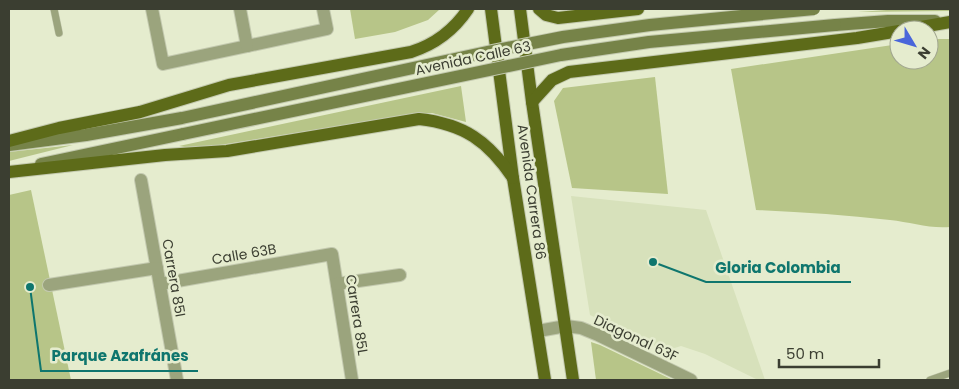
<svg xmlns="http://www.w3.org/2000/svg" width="959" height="389" viewBox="0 0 959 389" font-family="Poppins,sans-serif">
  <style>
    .built { fill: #d7e1bb }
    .green { fill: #b7c588 }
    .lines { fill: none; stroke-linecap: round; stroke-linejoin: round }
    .service-casing { stroke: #c3c9af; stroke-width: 8 }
    .minor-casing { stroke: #c3c9af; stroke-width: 14 }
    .tertiary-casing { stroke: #c3c9af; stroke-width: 14 }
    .secondary-casing { stroke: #c3c9af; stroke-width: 14 }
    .primary-casing { stroke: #c3c9af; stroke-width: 14 }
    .service { stroke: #9ba47d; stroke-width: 7 }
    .minor { stroke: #9ba47d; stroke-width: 12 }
    .tertiary { stroke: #9ba47d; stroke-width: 12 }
    .secondary { stroke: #768348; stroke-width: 12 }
    .primary { stroke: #5d6b19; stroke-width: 12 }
    .secondary-bridge-casing { stroke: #c3c9af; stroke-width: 14; stroke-linecap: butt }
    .secondary-bridge { stroke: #768348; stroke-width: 12 }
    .labels { text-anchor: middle; stroke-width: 5; stroke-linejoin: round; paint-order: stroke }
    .street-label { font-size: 14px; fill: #3b3e31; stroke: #e5ecce }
    .leader { fill: none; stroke: #0f766e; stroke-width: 2 }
    .callout-dot { fill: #0f766e; stroke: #e5ecce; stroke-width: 2 }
    .callout-label { font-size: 15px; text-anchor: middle; font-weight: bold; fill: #0f766e; stroke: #e5ecce; stroke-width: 5; stroke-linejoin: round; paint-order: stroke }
  </style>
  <rect width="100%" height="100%" fill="#e5ecce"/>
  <polygon class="built" points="571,196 706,210 765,380 758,380 705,354 681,346 665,351 590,315"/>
  <g class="green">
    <polygon points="350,9 440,9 428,20 395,32 355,39"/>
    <polygon points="901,9 950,9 950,11 858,12"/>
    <path d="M936,39h14v188c-20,2 -40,-5 -60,-7 -45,-5 -89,-8 -134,-10l-25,-141 168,-25v16h30v-20z"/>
    <polygon points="655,77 668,194 572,188 554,101 563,88"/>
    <polygon points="461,86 466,122 432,113 415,114 220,145 191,148 179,146"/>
    <polygon points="73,145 9,161 9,152"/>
    <polygon points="31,190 71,380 9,380 9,195"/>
    <polygon points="591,342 600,345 673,380 596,380"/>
  </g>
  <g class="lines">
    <defs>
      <g id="service">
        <polyline points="54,9 59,33"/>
        <polyline points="930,380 950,373"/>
      </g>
      <g id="minor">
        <polyline points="152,9 163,64 327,29 323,9"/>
        <polyline points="240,9 247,46"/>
        <polyline points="141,180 177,380"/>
        <polyline points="160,284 332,254 352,380"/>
        <polyline points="337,284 400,275"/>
        <polyline points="49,285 157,268"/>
      </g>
      <polyline id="tertiary" points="538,331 566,326 581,328 598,335 691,380"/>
      <g id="secondary">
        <polyline points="835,25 888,21 935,21"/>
        <polyline points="9,145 86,135 182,118"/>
        <polyline points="41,164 183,134"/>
      </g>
      <g id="primary">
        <polyline points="491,9 513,178 545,380"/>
        <polyline points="520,9 532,102 573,380"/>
        <polyline points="539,9 546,15 558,18 638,9"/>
        <polyline points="904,30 950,22"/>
        <polyline points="532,102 552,80 569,72 857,38 899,31"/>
        <path d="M9,141l50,-13 81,-16 89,-27 182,-33c25,-8 43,-22 57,-43"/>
        <path d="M9,172l156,-17 62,-4 192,-32c45,5 69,22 94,59"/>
      </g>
    </defs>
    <use href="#service" class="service-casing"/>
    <use href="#minor" class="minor-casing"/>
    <use href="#tertiary" class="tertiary-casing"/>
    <use href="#secondary" class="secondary-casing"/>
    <use href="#primary" class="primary-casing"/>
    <use href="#service" class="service"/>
    <use href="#minor" class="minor"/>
    <use href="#tertiary" class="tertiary"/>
    <use href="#secondary" class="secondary"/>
    <use href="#primary" class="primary"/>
    <defs>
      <g id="secondary-bridge">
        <polyline points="182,118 487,52 563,37 650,25 814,9"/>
        <polyline points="183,134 561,55 649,42 835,25"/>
      </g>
    </defs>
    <use href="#secondary-bridge" class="secondary-bridge-casing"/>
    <use href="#secondary-bridge" class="secondary-bridge"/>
  </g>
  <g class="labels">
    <g class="street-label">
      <text transform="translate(473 58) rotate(-12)" y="5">Avenida Calle 63</text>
      <text transform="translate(532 192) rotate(82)" y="5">Avenida Carrera 86</text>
      <text transform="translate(244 254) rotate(-10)" y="5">Calle 63B</text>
      <text transform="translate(174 278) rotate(80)" y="5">Carrera 85I</text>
      <text transform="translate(357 315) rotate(81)" y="5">Carrera 85L</text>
      <text transform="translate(636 338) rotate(25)" y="5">Diagonal 63F</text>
    </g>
  </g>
  <path class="leader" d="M653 262L706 282H851M30 287L41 371H198"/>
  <g class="callout-dot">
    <circle cx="653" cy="262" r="5"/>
    <circle cx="30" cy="287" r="5"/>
  </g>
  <g class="callout-label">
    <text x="778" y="273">Gloria Colombia</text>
    <text x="120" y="361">Parque Azafránes</text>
  </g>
  <rect width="959" height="389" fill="none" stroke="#3b3e31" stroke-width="20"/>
  <g transform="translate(914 45) rotate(128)"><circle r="24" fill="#e5ecce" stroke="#a1a68f"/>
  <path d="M0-4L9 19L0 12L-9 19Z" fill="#4966da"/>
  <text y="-8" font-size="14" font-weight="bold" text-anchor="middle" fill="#3b3e31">N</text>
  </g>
  <path d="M779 359v8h100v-8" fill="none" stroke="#3b3e31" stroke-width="2.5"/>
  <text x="786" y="359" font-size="15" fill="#3b3e31" stroke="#e5ecce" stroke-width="4" paint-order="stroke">50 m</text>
</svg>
